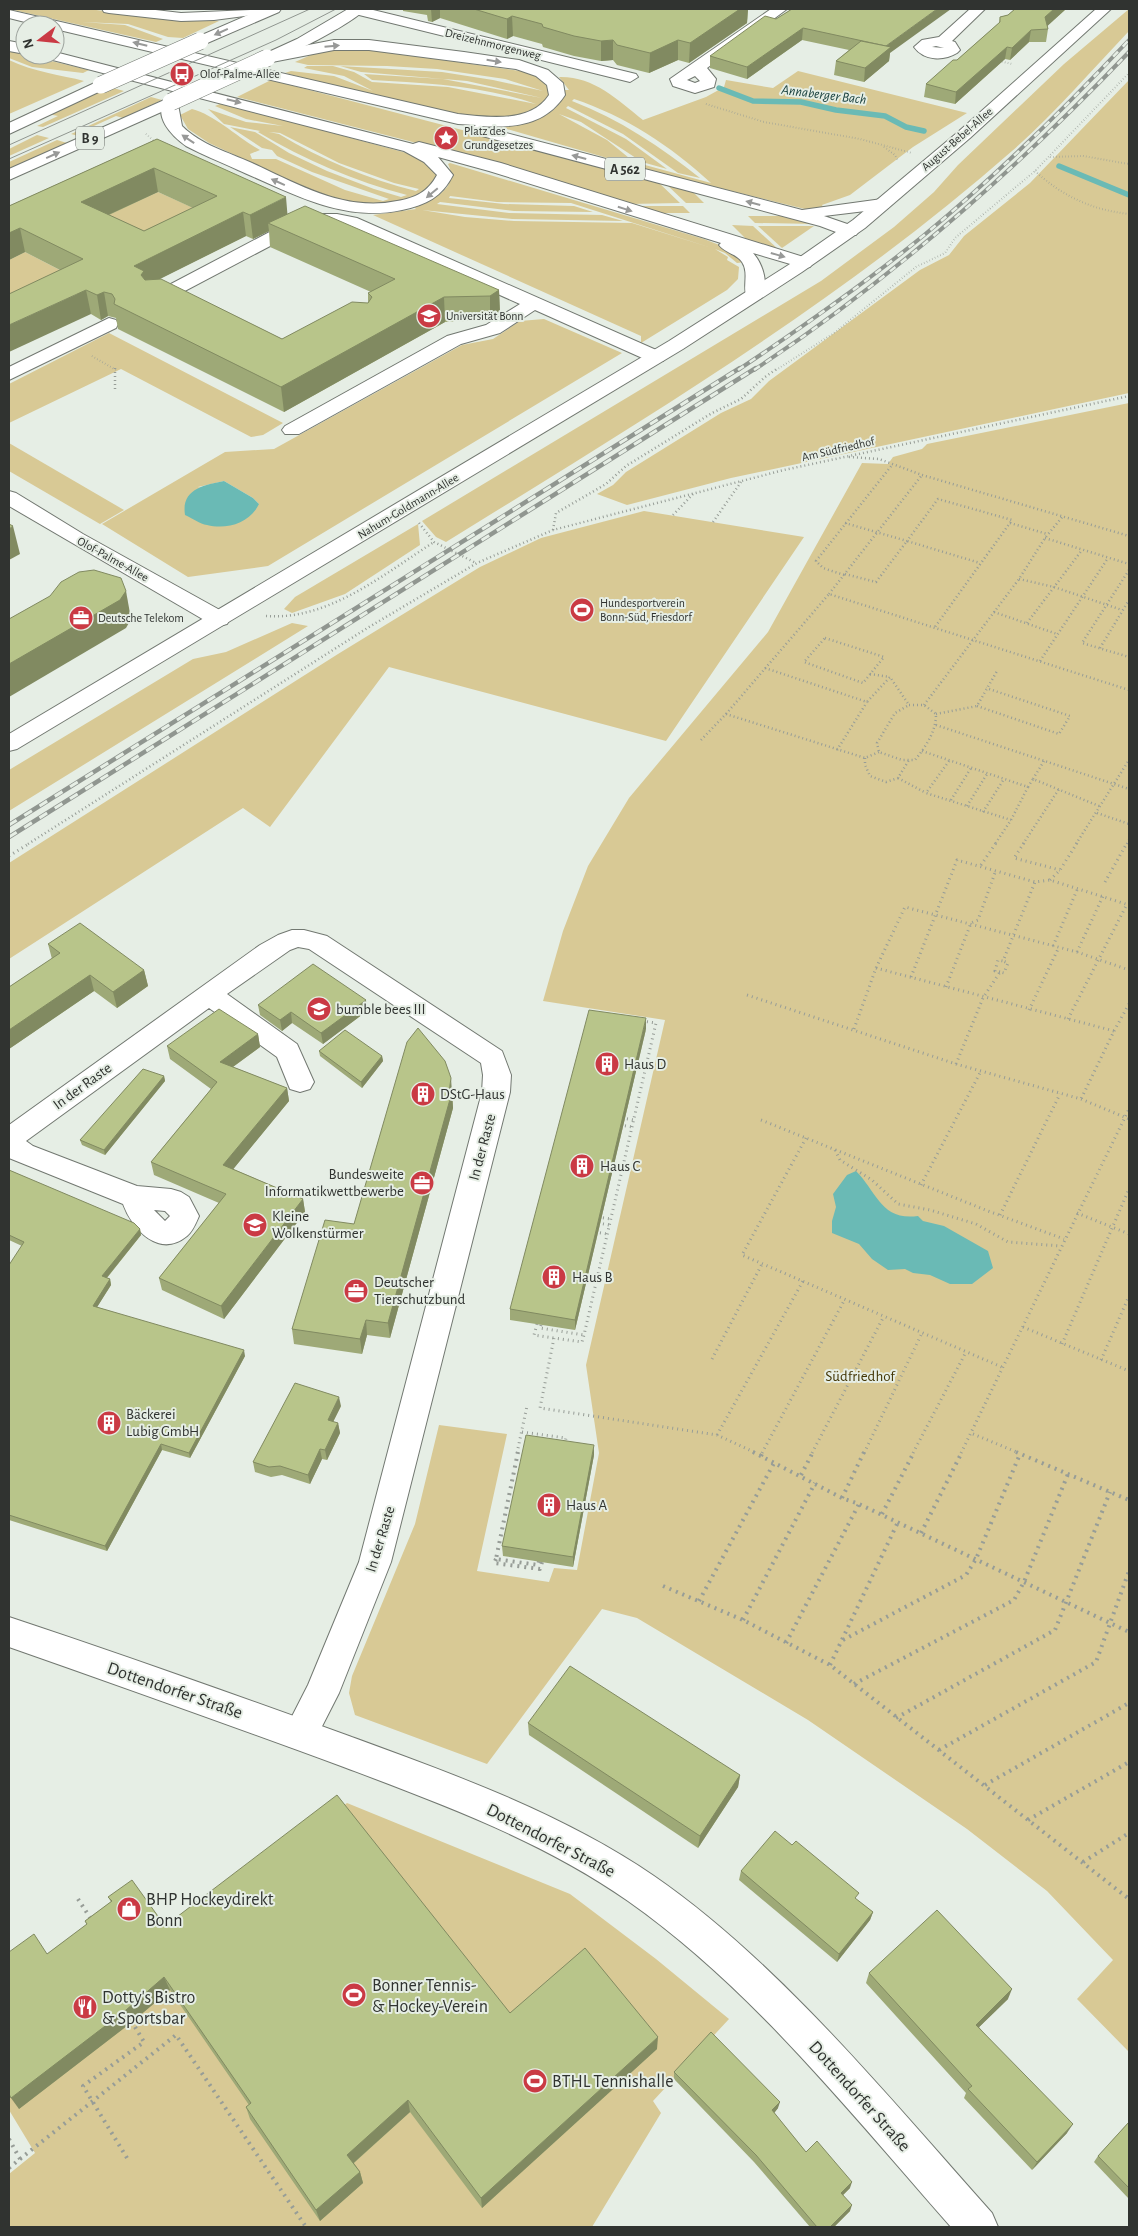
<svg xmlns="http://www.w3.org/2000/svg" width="1138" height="2236" viewBox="0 0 1138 2236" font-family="'Alegreya Sans',sans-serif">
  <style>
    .green { fill: #d8c995; fill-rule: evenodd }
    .water { fill: #6abab5 }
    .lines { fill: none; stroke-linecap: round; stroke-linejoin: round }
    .stream { stroke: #6abab5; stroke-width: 5.5 }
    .minor-casing { stroke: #727871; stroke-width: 2 }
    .major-casing { stroke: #727871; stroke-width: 2 }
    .highway-casing { stroke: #727871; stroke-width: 2 }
    .path-far3 { stroke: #979d97; stroke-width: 2; stroke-dasharray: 0.5 2.5; stroke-linecap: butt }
    .path-far2 { stroke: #979d97; stroke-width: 2.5; stroke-dasharray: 1 3; stroke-linecap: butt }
    .path-far1 { stroke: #979d97; stroke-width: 3; stroke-dasharray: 1 4; stroke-linecap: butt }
    .path { stroke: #979d97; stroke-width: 4; stroke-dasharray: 2 5; stroke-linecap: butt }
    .minor { fill: #fff; fill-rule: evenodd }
    .major { fill: #fff; fill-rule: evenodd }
    .highway { fill: #fff; fill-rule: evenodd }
    .tram { stroke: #909690; stroke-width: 1 }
    .rail-far1-casing { stroke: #909690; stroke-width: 4 }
    .rail-casing { stroke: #909690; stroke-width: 4.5 }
    .rail-far1 { stroke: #e6eee5; stroke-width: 2.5; stroke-dasharray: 7; stroke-linecap: butt }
    .rail { stroke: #e6eee5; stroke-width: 3; stroke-dasharray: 9; stroke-linecap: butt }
    .major-bridge-casing { stroke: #727871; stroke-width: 18; stroke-linecap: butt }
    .major-bridge { stroke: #fff; stroke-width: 17 }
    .wall { fill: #9ea977; fill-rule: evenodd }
    .shaded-wall { fill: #818a61 }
    .building { fill: #b8c58a; stroke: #818a61; fill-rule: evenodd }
    .oneway { fill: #989998 }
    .labels { text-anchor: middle; stroke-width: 4; stroke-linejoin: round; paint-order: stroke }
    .far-street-label { font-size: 12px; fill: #303330; stroke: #e6eee5 }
    .far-poi-label { font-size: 12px; fill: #303330; stroke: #e6eee5; text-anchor: start }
    .far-water-label { font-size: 14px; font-style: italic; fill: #19403e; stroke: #e6eee5 }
    .shield { fill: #e6eee5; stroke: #676b66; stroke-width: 1 }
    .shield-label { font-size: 14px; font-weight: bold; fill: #303330 }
    .poi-label { font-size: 15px; fill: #303330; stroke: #e6eee5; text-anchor: start }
    .street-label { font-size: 15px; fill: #303330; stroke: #e6eee5 }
    .park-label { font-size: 15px; fill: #433605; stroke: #e6eee5 }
    .near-street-label { font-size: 18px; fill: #303330; stroke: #e6eee5 }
    .near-poi-label { font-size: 18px; fill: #303330; stroke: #e6eee5; text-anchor: start }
  </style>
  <rect width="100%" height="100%" fill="#e6eee5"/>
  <g class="green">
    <polygon points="9,9 89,9 148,17 219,21 183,38 168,37 128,24 82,22 125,25 163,39 156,42"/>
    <path d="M1129,9v22c-38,40 -75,83 -117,120 -173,152 -371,270 -566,391l-10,-5 -14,-16 399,-240 73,-54 40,-35 24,-27 106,-101z"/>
    <path d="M366,49l161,23 10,4 11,9 2,13 -21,16 -28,5 -48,-4 -168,-42 6,-2 43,5 39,15 -29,-15 -40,-8 3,-2h26l21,6 18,10 76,5 88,17c-52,-18 -110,-21 -164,-24l-8,-6 79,5 99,19 -75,-17 -106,-9 -21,-6 102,6 51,8 50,11 -38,-12 -68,-10 -50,-3 -79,-1 -13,-3 25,-11z"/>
    <polygon points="9,51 89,70 83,73 32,67 9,58"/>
    <path d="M9,60c24,12 53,15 75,21l-75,33z"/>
    <path d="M798,71l169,42 -54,34 -63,48 -28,10 2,4 -15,1 -150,-37 -159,-46c25,-9 57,-4 65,-37h4l-10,-13c34,-1 58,22 84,43l63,-23 18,-10 2,-7 47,8zM574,99c51,17 97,47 137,84l-77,-21 -27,-22 -48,-26 22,8 61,40 25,7 -41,-30 -60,-31 2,-2 55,28 55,39 22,5c-39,-31 -81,-59 -128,-77z"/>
    <polygon points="271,80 657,181 680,203 629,204 409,141 237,97"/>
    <polygon points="1129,80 1129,393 731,478 627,505 597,494 613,485 626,472 721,413 751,399 769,381 920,270 949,255 964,236 1030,183"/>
    <polygon points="106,86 124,91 43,127 37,126 58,116 48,114"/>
    <polygon points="151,97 162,100 123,118 116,116 85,130 90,133 82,137 71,134"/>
    <path d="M222,103l192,52 14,7 8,12v7l-18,15 -31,8h-31l-39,-11 -25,-11 -83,-39 -21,-14 -8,-14 12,-6c23,6 46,29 68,41l-10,4 2,5h24l69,31 38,11 6,-2 -77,-27 -35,-16 -5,-6 -10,-2 -32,-21 25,5 34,21 38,18 47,18 27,8 6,-2c-53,-14 -102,-35 -149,-63l2,-1 -36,-7 -16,-15 38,13 37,4 -37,-7 -31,-13zM269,132l11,1 59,30 55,20 25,6 -3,2c-48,-12 -94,-31 -137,-57z"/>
    <polygon points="37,135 49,138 9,156 9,149"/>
    <polygon points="57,140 67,143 9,170 9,162"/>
    <path d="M450,163l254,76 23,9 19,14 -9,1 -12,-10 -10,-4 13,8 -1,3 12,7 -1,12 -11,11 -86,53v-7l-268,-121 43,-6 -2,-2c19,-7 46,-19 34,-43zM450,196l47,6 74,1 141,45 -80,-25 -118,-2 -49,-4 -43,-7 90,9 111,2 -21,-6 -93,-2 -72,-9 3,-2 74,9 79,1 -19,-6 -70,-2 -55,-6z"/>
    <polygon points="665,183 691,190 704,203 686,203"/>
    <polygon points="158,192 220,220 148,255 86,225"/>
    <polygon points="636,206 683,206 690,213 657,213"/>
    <polygon points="748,216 788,216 817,224 755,223"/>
    <polygon points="732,225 753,226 779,250 750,243"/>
    <polygon points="758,226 814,226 782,248"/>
    <polygon points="25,252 87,284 9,321 9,260"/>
    <path d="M544,319l78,34 -354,213 -80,11 -86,-53 123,-72 49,-3 188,-104 31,-6 27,-18zM224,481l29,17 6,6 -61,-17z"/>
    <polygon points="109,333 283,423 263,435 251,437 121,369 9,423 9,384"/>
    <polygon points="1129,403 1129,2052 1077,1999 1113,1960 1047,1891 967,1829 808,1720 637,1618 602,1609 487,1764 355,1715 349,1693 352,1676 415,1524 439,1425 507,1434 477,1571 549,1582 554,1568 577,1570 599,1453 586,1365 665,1020 543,1001 563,931 588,866 629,798 768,632 862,463 888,464 893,457 922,449 927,444"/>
    <polygon points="9,443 124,510 100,524 9,471"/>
    <polygon points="644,511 804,537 666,741 389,667 270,827 243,808 9,959 9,863 338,654 480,567 541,538"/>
    <polygon points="418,524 420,545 345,594 292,613 284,609 295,597"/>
    <polygon points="292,623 308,626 9,811 9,770 193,659 226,652"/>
    <polygon points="347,1803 570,1894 656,1959 729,2019 653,2101 661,2113 592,2227 9,2227 9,2174 35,2153 9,2110 9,1971 54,1967 170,1940"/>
  </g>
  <g class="water">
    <path d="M224,481l29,17 6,6c-9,19 -32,26 -52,21 -7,-1 -15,-7 -22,-10 -4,-26 19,-30 39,-34z"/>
    <path d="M856,1171c21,21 25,50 62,45l5,5 21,5 44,25 5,17 -21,16h-22l-20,-9 -17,-2 -8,-4 -17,1 -16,-11 -13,-15 -27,-11v-12l4,-14 -3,-13 14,-19z"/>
  </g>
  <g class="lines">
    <g class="stream">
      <polyline points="719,88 753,101 801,102 836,110 885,116 906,127 924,131"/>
      <polyline points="1059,166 1129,195"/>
    </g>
    <defs>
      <g id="minor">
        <polygon points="349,9 369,9 636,74 638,77 630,82 351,13"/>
        <path d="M771,9h16l-80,59 9,11 -2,8 -19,6 -22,-7 -3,-7zM695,76l5,5 -5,2 -8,-3z"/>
        <path d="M970,9h15l-33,32 3,1 5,8 -3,3c-13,8 -33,8 -43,-6l8,-7 17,-3zM936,46l8,2 -12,-1z"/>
        <polygon points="317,214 337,214 357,218 663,353 665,357 663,361 649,361 535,310 500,333 461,344 299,434 285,434 282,430 285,426 447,336 486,325 520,304 345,226 324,223 293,229 291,235 162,303 150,303 147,299 150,295 279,227 288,227 290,221"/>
        <polygon points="109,318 116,320 118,324 116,328 9,380 9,367"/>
        <polygon points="9,491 16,493 83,534 227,614 230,619 227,624 219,626 211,624 9,506"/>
        <path d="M292,930h12l23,6 175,115 9,24 -1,17 -119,470 -52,131 -27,53 -12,4 -12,-4 -5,-12 25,-49 51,-123 123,-470 1,-17 -2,-12 -172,-114 -11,-2 -8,3 -63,44 70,50 17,38 -4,7 -10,3 -10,-3 -13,-32 -68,-49 -183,133 7,5 104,40 34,3 10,3 8,5 10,19c-3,7 -6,15 -12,20 -28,23 -55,-7 -64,-32l-114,-46v-33l251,-180 18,-10zM154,1210l11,1 5,5 -5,5z"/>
      </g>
      <g id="major">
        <polygon points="262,9 281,9 279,12 205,44 200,46 192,41 195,38"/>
        <path d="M348,9h17c-8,12 -90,56 -103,52l-3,-3 3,-3 35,-16z"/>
        <polygon points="1096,9 1111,9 970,138 865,228 802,272 683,349 17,749 9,751 9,734 669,341 790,264 853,220 958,132"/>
        <polygon points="101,80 109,85 107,88 9,134 9,123"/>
        <polygon points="171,97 177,99 179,102 177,105 9,180 9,169"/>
        <path d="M9,1617c114,38 227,78 340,119 104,38 213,77 305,140 126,87 236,223 338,337l6,14h-47c-99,-112 -199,-239 -323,-326 -87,-61 -189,-98 -287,-135 -111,-41 -221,-80 -332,-119z"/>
      </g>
      <g id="highway">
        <polygon points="102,9 147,9 181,13 275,9 268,13 214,20 181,21 109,13 104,12"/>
        <path d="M9,10l449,104c30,3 72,10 91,-19l-2,-10 -11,-9 -20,-7 -147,-19h-35l-67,13 -8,-5 8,-5 67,-13h35l95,12 55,8 29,10 15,13 2,12c-20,31 -52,33 -86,31l323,84 80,-11 6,1 3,4 -3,4 -6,1 -58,7 32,11 3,4 -3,4h-12l-24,-9 -349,-93 -2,-3 7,-5 -18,-1 -403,-95v-4h-18l-28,-7z"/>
        <polygon points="9,41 25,44 25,54 9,51"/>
        <path d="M55,52l358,92 6,-2 82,21 309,96 3,4 -3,4 -6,1 -51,-15c10,11 17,33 7,46h-12c-7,-10 2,-25 -6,-37 -5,-8 -17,-9 -23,-17l2,-2 -232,-72 -51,-14 15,18c-11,22 -27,30 -51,35 -59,13 -111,-17 -164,-40 -17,-8 -35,-15 -52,-24 -14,-10 -33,-29 -21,-47h12l5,27c19,19 46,26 70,37 46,21 93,49 145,38 18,-3 31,-9 40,-26l-13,-13 -20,-11 -359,-93 -3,-3h13z"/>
      </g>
    </defs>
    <use href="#minor" class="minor-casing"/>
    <use href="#major" class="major-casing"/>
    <use href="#highway" class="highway-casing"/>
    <g class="path-far3">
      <polyline points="999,61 1012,64"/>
      <polyline points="706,104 764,122 860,139 912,153"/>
      <polyline points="146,134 156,143"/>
      <polyline points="884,147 895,155 898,161"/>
      <polyline points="1050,157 1083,156 1129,164"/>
      <path d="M1035,171c27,25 57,39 94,43"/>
      <polyline points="92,356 116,370"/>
      <polyline points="776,370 834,333 916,267 945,253 955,238 1035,171 1129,73"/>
    </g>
    <g class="path-far2">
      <polyline points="115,368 115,390"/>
      <polyline points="849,457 879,459 922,475 1129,536"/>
      <polyline points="673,515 694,493"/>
      <polyline points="713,522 741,482"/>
      <polyline points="419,523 434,542 476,563"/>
      <polyline points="845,523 907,541 938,499 1012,520 935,627"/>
      <polyline points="1010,523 1047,534"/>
      <polyline points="553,530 556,513 606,484 626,466 712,413 741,399 765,377 778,368"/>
      <polyline points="1045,538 1129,564"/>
      <polyline points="1129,570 1082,643 1129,657"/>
      <polyline points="845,574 876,582 907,541 980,563"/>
      <polyline points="844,575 823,568 816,561 892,465"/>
      <polyline points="1019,579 1054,587 1122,610"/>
      <polyline points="829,594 922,475"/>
      <polyline points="994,612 1057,634"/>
      <path d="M266,616c62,5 118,-42 168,-74"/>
      <polyline points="1027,623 1082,550"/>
      <polygon points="825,638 884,657 863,683 804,662"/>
      <polyline points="1100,648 1129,600"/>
      <polyline points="1040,661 1108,558"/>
      <polyline points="765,668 867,702 890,677 909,705"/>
      <polyline points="870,674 890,677"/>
      <path d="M909,705h15l12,9c0,18 -10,32 -21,46h-13l-23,-8 -2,-9 18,-30z"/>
      <polyline points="924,705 1019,579 1045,538 1063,516"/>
      <polyline points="977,706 1059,734 1070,716 986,688"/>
      <polyline points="726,714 829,594 1129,690"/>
      <polyline points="936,714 977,706 997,671"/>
      <polyline points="936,725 1129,789"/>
      <polyline points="701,740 726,714 865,758 879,752"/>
      <polyline points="837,750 867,702"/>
      <polyline points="922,751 1028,787 1011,820 995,844"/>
      <polyline points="865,758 865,765 870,776 886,782 898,778 909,760"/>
      <polyline points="949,761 926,793 1011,820"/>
      <polyline points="898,778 926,793"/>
      <polyline points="1033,779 1044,761"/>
      <polyline points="1028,787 1033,779 1099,806"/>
      <polyline points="951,800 971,768"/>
      <polyline points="967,806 987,774"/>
      <polyline points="983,812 1004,779"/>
      <polyline points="1097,813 1129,824"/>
      <polyline points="28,844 369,627 477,563 553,530 784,470 1129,396"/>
      <polyline points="1023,844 1059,789"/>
      <polyline points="1076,844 1129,760"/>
      <polyline points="1127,844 1129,840"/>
    </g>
    <g class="path-far1">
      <polyline points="1024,843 1014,858 1060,870"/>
      <polyline points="9,856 30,843"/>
      <polyline points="981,865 996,843"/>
      <polyline points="1050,880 1060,870 1077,843"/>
      <polyline points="1105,882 1127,843"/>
      <polyline points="1053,946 1077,890"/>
      <polyline points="1077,952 1103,896"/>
      <polyline points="876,968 1114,1031 1081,1099"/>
      <polyline points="1000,972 995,971 998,960 1003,961 1035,882"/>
      <polyline points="911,977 957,860 1035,882 1050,880 1129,905"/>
      <polyline points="946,987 971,923 978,920 996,870"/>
      <polyline points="747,995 956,1064 1081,1099 1129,1119"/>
      <polyline points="1029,1010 1059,947"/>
      <polyline points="1068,1019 1127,904"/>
      <polyline points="642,1021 656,1023 584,1335 582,1342 554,1338 540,1408 717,1435 756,1453"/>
      <polyline points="854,1029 876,968 905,907 1077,952 1129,970"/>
      <polyline points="1114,1031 1129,1004"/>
      <polyline points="956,1064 983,998 1000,972 1004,973 1008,963 1003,961"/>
      <polyline points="622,1118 634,1120"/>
      <polyline points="761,1120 988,1211 1064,1239"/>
      <polyline points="620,1125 632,1127"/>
      <polyline points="806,1138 742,1255 1004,1368"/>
      <polyline points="835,1150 840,1160 872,1180 898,1204 930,1210 976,1224 1008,1242 1061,1246"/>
      <polyline points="921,1185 981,1071"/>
      <polyline points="1077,1213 1129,1234"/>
      <polyline points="1000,1215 1060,1094"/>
      <polyline points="598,1217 611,1219"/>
      <polyline points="598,1223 609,1225"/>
      <polyline points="595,1232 607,1234"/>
      <polyline points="537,1324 534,1335 554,1338"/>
      <polyline points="541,1325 540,1328 584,1335"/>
      <polyline points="1023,1327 1129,1371"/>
      <polyline points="1062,1344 1129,1189"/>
      <polyline points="712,1359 762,1264"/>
      <polyline points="1101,1360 1129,1296"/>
      <polyline points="522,1432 566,1438 565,1443"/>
      <polyline points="973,1434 1019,1453"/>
      <polyline points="717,1435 803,1281"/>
      <polyline points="517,1453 527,1406"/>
      <polyline points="762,1453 845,1299"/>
      <polyline points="812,1453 884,1316"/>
      <polyline points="864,1453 922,1333"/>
      <polyline points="913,1453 966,1352"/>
      <polyline points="961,1453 1129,1109"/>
    </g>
    <g class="path">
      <polyline points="518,1452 496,1559 538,1565 539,1561"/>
      <polyline points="753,1452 842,1498 859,1504 1129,1632"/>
      <polyline points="1016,1452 1129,1500"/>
      <polyline points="761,1456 763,1452"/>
      <polyline points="801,1475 813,1452"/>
      <polyline points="842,1498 864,1452"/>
      <polyline points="882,1514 914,1452"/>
      <polyline points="921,1533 962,1452"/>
      <polyline points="496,1559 494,1563 540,1569 542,1562"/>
      <polyline points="663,1586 743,1620 830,1665 1129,1899"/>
      <polyline points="699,1601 774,1463"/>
      <polyline points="743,1620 815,1483"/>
      <polyline points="843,1640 966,1575 976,1559 1020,1454"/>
      <polyline points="786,1643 859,1504"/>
      <polyline points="830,1665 898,1522"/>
      <polyline points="854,1684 1014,1600 1024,1582 1068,1474"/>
      <polyline points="896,1718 1055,1630 1110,1492"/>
      <polyline points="939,1750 1096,1662 1129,1571"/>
      <polyline points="985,1785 1129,1703"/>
      <polyline points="1028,1820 1129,1762"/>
      <polyline points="1083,1862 1129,1833"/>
      <polyline points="78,1899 91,1919"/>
      <polyline points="9,2139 20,2159 9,2168"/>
      <polyline points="127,2158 83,2086 144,2042 132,2022"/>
      <polyline points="20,2159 176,2035 306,2227"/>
    </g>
    <use href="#minor" class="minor"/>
    <use href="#major" class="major"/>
    <use href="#highway" class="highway"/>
    <g class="tram">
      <polyline points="9,145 310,9"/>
      <polyline points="9,159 276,40 336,9"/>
    </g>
    <defs>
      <g id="rail-far1">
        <path d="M738,370c63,-42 126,-86 185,-134 73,-60 141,-127 206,-196"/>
        <path d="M754,370c138,-91 261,-199 375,-318"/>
      </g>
      <g id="rail">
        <polyline points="9,825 740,368"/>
        <polyline points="9,837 756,368"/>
      </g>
    </defs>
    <use href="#rail-far1" class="rail-far1-casing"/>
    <use href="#rail" class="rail-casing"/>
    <use href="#rail-far1" class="rail-far1"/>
    <use href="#rail" class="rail"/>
    <defs>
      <g id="major-bridge">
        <polyline points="101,85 200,41"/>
        <polyline points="171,102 267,58"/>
      </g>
    </defs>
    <use href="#major-bridge" class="major-bridge-casing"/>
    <use href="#major-bridge" class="major-bridge"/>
  </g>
  <g class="wall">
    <polygon points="403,9 748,9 747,23 689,63 678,60 649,73 617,65 613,60 601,61 574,56 543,47 542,44 513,36 507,39 440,18 432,22 428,21 427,15 403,11"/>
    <polygon points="792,9 890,53 889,61 864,82 834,75 836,61 849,50 802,40 747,79 710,68 710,56 776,19"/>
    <polygon points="1015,9 1066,9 1047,26 1048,29 1046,42 1029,42 1010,60 1005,59 955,104 924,97 926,84 957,60 999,23 1000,17 1008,15"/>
    <path d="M157,139l130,75 212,76 1,24 -10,6 -45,2 -161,90 -166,-83 -2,-11 -8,-2 -7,4 -10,-6 -31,-44 -35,-18 -16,8v-54zM158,192l35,16 -49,23 -35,-16zM269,231l1,16 101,45 -3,1v10l-86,36 -123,-60 87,-43 7,3z"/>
    <polygon points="48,944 144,970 148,986 117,1008 94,991 9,1049 9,987 52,959"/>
    <polygon points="258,1005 367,1011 323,1044 292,1023 282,1031 260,1015"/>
    <polygon points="646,1029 575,1330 510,1320 510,1309"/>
    <polygon points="258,1034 260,1047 233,1067 287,1088 289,1101 233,1169 303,1199 305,1212 224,1319 162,1290 159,1278 219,1203 154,1175 151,1162 211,1089 170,1059 167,1046"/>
    <polygon points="319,1051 382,1056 383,1061 362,1088 320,1056"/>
    <polygon points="164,1076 165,1081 105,1155 82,1145 80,1140"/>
    <polygon points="452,1092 453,1108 390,1338 367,1335 362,1354 294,1344 292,1329 354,1224"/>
    <polygon points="9,1170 140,1229 141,1235 107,1278 110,1279 111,1285 97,1307 245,1356 190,1458 162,1450 107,1551 9,1520 9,1265 22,1246 9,1240"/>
    <polygon points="341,1406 333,1422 338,1423 340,1433 327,1460 322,1459 310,1484 282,1475 271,1477 255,1472 253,1462"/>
    <polygon points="594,1455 573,1567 503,1556 502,1546"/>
    <polygon points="528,1723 740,1775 738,1787 698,1848 529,1735"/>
    <polygon points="741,1871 857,1900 873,1912 870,1920 837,1962 739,1880"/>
    <polygon points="108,1897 165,1926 657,2049 482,2208 410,2112 354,2163 360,2172 363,2183 320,2221 250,2119 246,2107 249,2105 170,1990 132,2022 19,2109 47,1954 87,1925 85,1921 111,1902"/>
    <polygon points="869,1973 1008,1999 979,2027 1067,2133 1032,2170 964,2098 966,2093 866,1983"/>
    <polygon points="674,2072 778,2108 774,2113 806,2152 850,2188 843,2195 850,2211 834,2227 810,2227 754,2162 674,2079"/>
    <polygon points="1129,2122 1129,2199 1094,2162 1098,2156"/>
  </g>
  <g class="shaded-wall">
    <polygon points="431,9 440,9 440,18 432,22"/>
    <polygon points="740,9 748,9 747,23 689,63 690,43"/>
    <polygon points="937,9 951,9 890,53 889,61 864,82 865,68 886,46"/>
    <polygon points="1054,9 1066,9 1043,30 1045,17"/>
    <polygon points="512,16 513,36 507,39 507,19"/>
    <polygon points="803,28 802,40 747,79 747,67"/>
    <polygon points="1031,30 1029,42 1010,60 1012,48"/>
    <polygon points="613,40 613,60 601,61 601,41"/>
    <polygon points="678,40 678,60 649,73 650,53"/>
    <polygon points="1007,47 1005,59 955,104 956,92"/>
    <polygon points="154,168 158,192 86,225 81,202"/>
    <polygon points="286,197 288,221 268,223 269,231 253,239 250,215"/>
    <polygon points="243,212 246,236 146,286 134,266"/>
    <polygon points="20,228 25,252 9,260 9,233"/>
    <polygon points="86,290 91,314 9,352 9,325"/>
    <polygon points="499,290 500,314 490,320 490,296"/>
    <polygon points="104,292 108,316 101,320 97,295"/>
    <polygon points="444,297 445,322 284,412 281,387"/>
    <polygon points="13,526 20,554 9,560 9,529"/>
    <polygon points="126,591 131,619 126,628 9,697 9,664"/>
    <polygon points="144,970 148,986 117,1008 113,992"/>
    <polygon points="90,975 94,991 9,1049 9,1030"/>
    <polygon points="366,1000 367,1011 323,1044 321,1033"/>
    <polygon points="291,1012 292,1023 282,1031 280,1020"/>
    <polygon points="646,1018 646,1029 575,1330 575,1320"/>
    <polygon points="258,1034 260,1047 223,1074 220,1062"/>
    <polygon points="382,1056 383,1061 362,1088 361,1082"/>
    <polygon points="164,1076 165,1081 105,1155 104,1150"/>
    <polygon points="451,1078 453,1108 390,1338 388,1323 449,1092"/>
    <polygon points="287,1088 289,1101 226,1178 223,1165"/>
    <polygon points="303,1199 305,1212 224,1319 221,1306"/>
    <polygon points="140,1229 141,1235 104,1281 102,1276"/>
    <polygon points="110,1279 111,1285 94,1312 93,1306"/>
    <polygon points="366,1320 367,1335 362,1354 360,1339"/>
    <polygon points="244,1350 245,1356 190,1458 189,1453"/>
    <polygon points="339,1397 341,1406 329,1430 328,1420"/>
    <polygon points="338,1423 340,1433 327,1460 325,1450"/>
    <polygon points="161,1444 162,1450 107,1551 105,1546"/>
    <polygon points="594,1445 594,1455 573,1567 573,1557"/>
    <polygon points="320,1449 322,1459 310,1484 308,1475"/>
    <polygon points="740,1775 738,1787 698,1848 700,1836"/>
    <polygon points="873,1912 870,1920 837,1962 839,1954"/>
    <polygon points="164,1977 170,1990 132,2022 19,2109 11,2098"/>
    <polygon points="1012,1989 1008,1999 972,2034 976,2025"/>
    <polygon points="658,2037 657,2049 482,2208 481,2198"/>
    <polygon points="408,2100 410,2112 350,2166 347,2155"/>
    <polygon points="780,2102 778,2108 771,2117 772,2110"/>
    <polygon points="1073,2124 1067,2133 1032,2170 1037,2162"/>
    <polygon points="360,2172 363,2183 320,2221 316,2210"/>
    <polygon points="852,2182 850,2188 839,2199 841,2193"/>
    <polygon points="852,2205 850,2211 834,2227 830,2227"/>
  </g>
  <g class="building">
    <polygon points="474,9 740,9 690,43 678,40 650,53 617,45 613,40 601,41 574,36 543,27 542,24 512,16 507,19"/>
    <polygon points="792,9 937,9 886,46 803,28 747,67 710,56 765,16 776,19"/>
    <polygon points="1015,9 1054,9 1045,17 1048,29 1031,30 1012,48 1007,47 956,92 926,84 953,60 957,60 1000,22 1000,17 1008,15"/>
    <polygon points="861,41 891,47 865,68 836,61"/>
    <path d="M157,139l129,58 -36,18 -7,-3 -109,54 10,5 -3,4 4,5 16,-1 121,60 70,-37 16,1 4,-6 -4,-4 27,-14 -127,-56 37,-17 194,84 -9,6 -46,1 -163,90 -167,-83 1,-5 -3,-5 -8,-2 -7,3 -11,-5 -77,35v-31l74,-35 -63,-31 -11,5v-27zM154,168l63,28 -73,35 -63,-29z"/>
    <polygon points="9,524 13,526 9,529"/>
    <polygon points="94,570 121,578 126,591 120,600 9,664 9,619 50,596 61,582 79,572"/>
    <polygon points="80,923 144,970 113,992 90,975 9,1030 9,987 60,953 48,944"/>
    <polygon points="313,964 366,1000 321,1033 291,1012 280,1020 258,1005"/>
    <polygon points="219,1009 258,1034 220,1062 287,1088 223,1165 303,1199 221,1306 159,1278 226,1194 151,1162 217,1082 167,1046"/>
    <polygon points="589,1010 646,1018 575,1320 510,1309"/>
    <polygon points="418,1028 445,1061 451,1078 449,1092 452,1092 388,1323 366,1320 360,1339 292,1329 325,1220 354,1224 407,1042"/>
    <polygon points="345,1030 382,1056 361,1082 319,1051"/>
    <polygon points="143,1069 164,1076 104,1150 80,1140"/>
    <polygon points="9,1170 134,1223 140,1229 102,1276 110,1279 93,1306 244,1350 189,1453 161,1444 105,1546 9,1515 9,1265 24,1242 9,1235"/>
    <polygon points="295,1383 339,1397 328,1420 338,1423 325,1450 320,1449 308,1475 280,1466 269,1467 253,1462"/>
    <polygon points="526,1435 594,1445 573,1557 502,1546"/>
    <polygon points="570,1666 740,1775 700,1836 528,1723"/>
    <polygon points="337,1795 510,2013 585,1948 658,2037 481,2198 408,2100 347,2155 360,2172 316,2210 246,2107 251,2103 164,1977 126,2010 11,2098 9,2094 9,1952 34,1934 47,1954 87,1924 85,1921 112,1901 108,1897 132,1880 165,1926"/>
    <polygon points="775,1831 792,1845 796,1841 859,1893 855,1898 873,1912 839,1954 741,1871"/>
    <polygon points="937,1910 1012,1989 976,2025 1073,2124 1037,2162 968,2089 972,2086 869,1973"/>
    <polygon points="711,2032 780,2102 772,2110 806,2152 817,2141 852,2182 841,2193 852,2205 830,2227 817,2227 756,2155 674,2072"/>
    <polygon points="1129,2122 1129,2188 1098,2156"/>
  </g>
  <defs><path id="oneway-solid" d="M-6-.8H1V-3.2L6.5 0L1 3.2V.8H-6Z" transform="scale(1.25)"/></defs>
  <g class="oneway">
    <use href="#oneway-solid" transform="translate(221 32) rotate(156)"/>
    <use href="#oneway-solid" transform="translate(140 44) rotate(-166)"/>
    <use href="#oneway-solid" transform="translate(332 46) rotate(-5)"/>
    <use href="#oneway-solid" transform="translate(494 61) rotate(9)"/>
    <use href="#oneway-solid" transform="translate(234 101) rotate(14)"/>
    <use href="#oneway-solid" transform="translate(188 139) rotate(-146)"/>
    <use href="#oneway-solid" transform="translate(53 155) rotate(-24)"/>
    <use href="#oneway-solid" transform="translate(579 157) rotate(-165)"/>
    <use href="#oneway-solid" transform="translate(278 182) rotate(-156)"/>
    <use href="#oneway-solid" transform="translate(432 193) rotate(140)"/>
    <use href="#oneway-solid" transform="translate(753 203) rotate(-165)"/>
    <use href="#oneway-solid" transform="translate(625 209) rotate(17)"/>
    <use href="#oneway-solid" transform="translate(778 255) rotate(16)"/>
  </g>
  <defs>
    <symbol id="bus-disc" viewBox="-11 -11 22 22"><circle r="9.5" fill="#ca3a44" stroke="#e6eee5"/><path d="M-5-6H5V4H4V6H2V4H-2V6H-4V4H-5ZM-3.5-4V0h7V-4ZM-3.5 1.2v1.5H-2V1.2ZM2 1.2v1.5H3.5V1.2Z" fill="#fff"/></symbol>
    <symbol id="sight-disc" viewBox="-11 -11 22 22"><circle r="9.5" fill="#ca3a44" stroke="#e6eee5"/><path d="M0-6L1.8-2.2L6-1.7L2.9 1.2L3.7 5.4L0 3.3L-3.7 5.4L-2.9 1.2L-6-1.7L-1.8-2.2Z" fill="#fff"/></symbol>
    <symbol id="university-disc" viewBox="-11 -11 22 22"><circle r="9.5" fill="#ca3a44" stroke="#e6eee5"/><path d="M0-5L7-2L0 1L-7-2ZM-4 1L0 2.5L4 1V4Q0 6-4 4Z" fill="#fff"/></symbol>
    <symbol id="stadium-disc" viewBox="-11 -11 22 22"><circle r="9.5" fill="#ca3a44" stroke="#e6eee5"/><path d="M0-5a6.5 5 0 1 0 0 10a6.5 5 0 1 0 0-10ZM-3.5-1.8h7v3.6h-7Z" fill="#fff"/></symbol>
    <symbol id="office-disc" viewBox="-11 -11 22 22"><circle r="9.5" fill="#ca3a44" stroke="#e6eee5"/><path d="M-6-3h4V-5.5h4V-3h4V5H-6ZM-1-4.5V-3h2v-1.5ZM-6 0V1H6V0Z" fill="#fff"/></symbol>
    <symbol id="school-disc" viewBox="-11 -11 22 22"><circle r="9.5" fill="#ca3a44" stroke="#e6eee5"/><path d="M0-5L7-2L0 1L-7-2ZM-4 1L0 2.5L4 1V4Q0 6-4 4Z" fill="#fff"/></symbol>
    <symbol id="building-disc" viewBox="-11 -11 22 22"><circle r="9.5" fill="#ca3a44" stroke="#e6eee5"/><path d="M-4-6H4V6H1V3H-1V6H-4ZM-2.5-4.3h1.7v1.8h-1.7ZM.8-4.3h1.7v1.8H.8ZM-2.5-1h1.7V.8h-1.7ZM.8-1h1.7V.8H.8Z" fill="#fff"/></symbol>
    <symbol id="shop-disc" viewBox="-11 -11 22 22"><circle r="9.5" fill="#ca3a44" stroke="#e6eee5"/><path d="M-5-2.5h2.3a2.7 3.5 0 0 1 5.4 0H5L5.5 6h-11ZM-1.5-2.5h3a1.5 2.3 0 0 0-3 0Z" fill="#fff"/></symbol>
    <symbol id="restaurant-disc" viewBox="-11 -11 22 22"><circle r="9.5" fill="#ca3a44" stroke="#e6eee5"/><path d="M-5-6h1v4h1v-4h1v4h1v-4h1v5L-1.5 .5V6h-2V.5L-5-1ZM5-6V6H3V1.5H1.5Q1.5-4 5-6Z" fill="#fff"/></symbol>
  </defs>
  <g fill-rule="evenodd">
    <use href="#bus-disc" x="168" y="60" width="28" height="28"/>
    <use href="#sight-disc" x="432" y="124" width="28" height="28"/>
    <use href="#university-disc" x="415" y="302" width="28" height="28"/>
    <use href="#stadium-disc" x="568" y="596" width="28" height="28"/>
    <use href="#office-disc" x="67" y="604" width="28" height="28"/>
    <use href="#school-disc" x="305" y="995" width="28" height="28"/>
    <use href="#building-disc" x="593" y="1050" width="28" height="28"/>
    <use href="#building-disc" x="409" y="1080" width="28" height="28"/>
    <use href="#building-disc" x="568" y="1152" width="28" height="28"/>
    <use href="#office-disc" x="408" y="1169" width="28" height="28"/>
    <use href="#school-disc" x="241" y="1211" width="28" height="28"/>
    <use href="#building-disc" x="540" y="1263" width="28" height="28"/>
    <use href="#office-disc" x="342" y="1277" width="28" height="28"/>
    <use href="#building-disc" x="95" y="1409" width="28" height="28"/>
    <use href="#building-disc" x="535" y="1491" width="28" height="28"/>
    <use href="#shop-disc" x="115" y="1895" width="28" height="28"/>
    <use href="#stadium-disc" x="340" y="1981" width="28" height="28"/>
    <use href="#restaurant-disc" x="71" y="1993" width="28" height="28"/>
    <use href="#stadium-disc" x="521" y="2067" width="28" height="28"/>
  </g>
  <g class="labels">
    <g class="far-street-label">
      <text transform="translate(493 44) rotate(14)" y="4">Dreizehnmorgenweg</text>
      <text transform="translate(957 139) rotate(-41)" y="4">August-Bebel-Allee</text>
      <text transform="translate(838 449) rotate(-13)" y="4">Am Südfriedhof</text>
      <text transform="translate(408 506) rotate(-31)" y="4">Nahum-Goldmann-Allee</text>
      <text transform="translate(113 559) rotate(29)" y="4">Olof-Palme-Allee</text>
    </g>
    <g class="far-poi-label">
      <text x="200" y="78">Olof-Palme-Allee</text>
      <text x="464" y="135">Platz des<tspan x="464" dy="14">Grundgesetzes</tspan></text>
      <text x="446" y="320">Universität Bonn</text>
      <text x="600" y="607">Hundesportverein<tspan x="600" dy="14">Bonn-Süd, Friesdorf</tspan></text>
      <text x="98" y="622">Deutsche Telekom</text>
    </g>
    <g class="far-water-label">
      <text transform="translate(824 94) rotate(7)" y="5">Annaberger Bach</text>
    </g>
    <g class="shield">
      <rect x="76" y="126.5" width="28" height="23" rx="4"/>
      <rect x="605" y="157.5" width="40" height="23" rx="4"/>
    </g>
    <g class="shield-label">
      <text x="90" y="143">B 9</text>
      <text x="625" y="174">A 562</text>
    </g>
    <g class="poi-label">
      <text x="336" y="1014">bumble bees III</text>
      <text x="624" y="1069">Haus D</text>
      <text x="440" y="1099">DStG-Haus</text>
      <text x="600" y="1171">Haus C</text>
      <text x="404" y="1179" text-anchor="end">Bundesweite<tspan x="404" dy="17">Informatikwettbewerbe</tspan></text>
      <text x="272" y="1221">Kleine<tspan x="272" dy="17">Wolkenstürmer</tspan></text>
      <text x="572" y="1282">Haus B</text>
      <text x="374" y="1287">Deutscher<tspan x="374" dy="17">Tierschutzbund</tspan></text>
      <text x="126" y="1419">Bäckerei<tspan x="126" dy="17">Lubig GmbH</tspan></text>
      <text x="566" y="1510">Haus A</text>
    </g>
    <g class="street-label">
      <text transform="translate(82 1086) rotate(-36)" y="5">In der Raste</text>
      <text transform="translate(482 1147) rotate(-75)" y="5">In der Raste</text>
      <text transform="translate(380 1539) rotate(-73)" y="5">In der Raste</text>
    </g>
    <g class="park-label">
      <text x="860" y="1381">Südfriedhof</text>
    </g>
    <g class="near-street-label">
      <text transform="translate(175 1690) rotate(19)" y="6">Dottendorfer Straße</text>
      <text transform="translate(551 1840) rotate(27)" y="6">Dottendorfer Straße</text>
      <text transform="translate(860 2096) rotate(48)" y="6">Dottendorfer Straße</text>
    </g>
    <g class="near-poi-label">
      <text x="146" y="1905">BHP Hockeydirekt<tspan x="146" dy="21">Bonn</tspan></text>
      <text x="372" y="1991">Bonner Tennis-<tspan x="372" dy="21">&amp; Hockey-Verein</tspan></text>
      <text x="102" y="2003">Dotty's Bistro<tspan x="102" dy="21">&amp; Sportsbar</tspan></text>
      <text x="552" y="2087">BTHL Tennishalle</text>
    </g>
  </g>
  <rect width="1138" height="2236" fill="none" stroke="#303330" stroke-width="20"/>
  <g transform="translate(40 40) rotate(254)"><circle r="24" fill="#e6eee5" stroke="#9da39d"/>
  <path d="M0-4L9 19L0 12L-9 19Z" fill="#ca3a44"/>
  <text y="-8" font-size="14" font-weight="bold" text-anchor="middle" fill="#303330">N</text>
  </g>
</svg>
